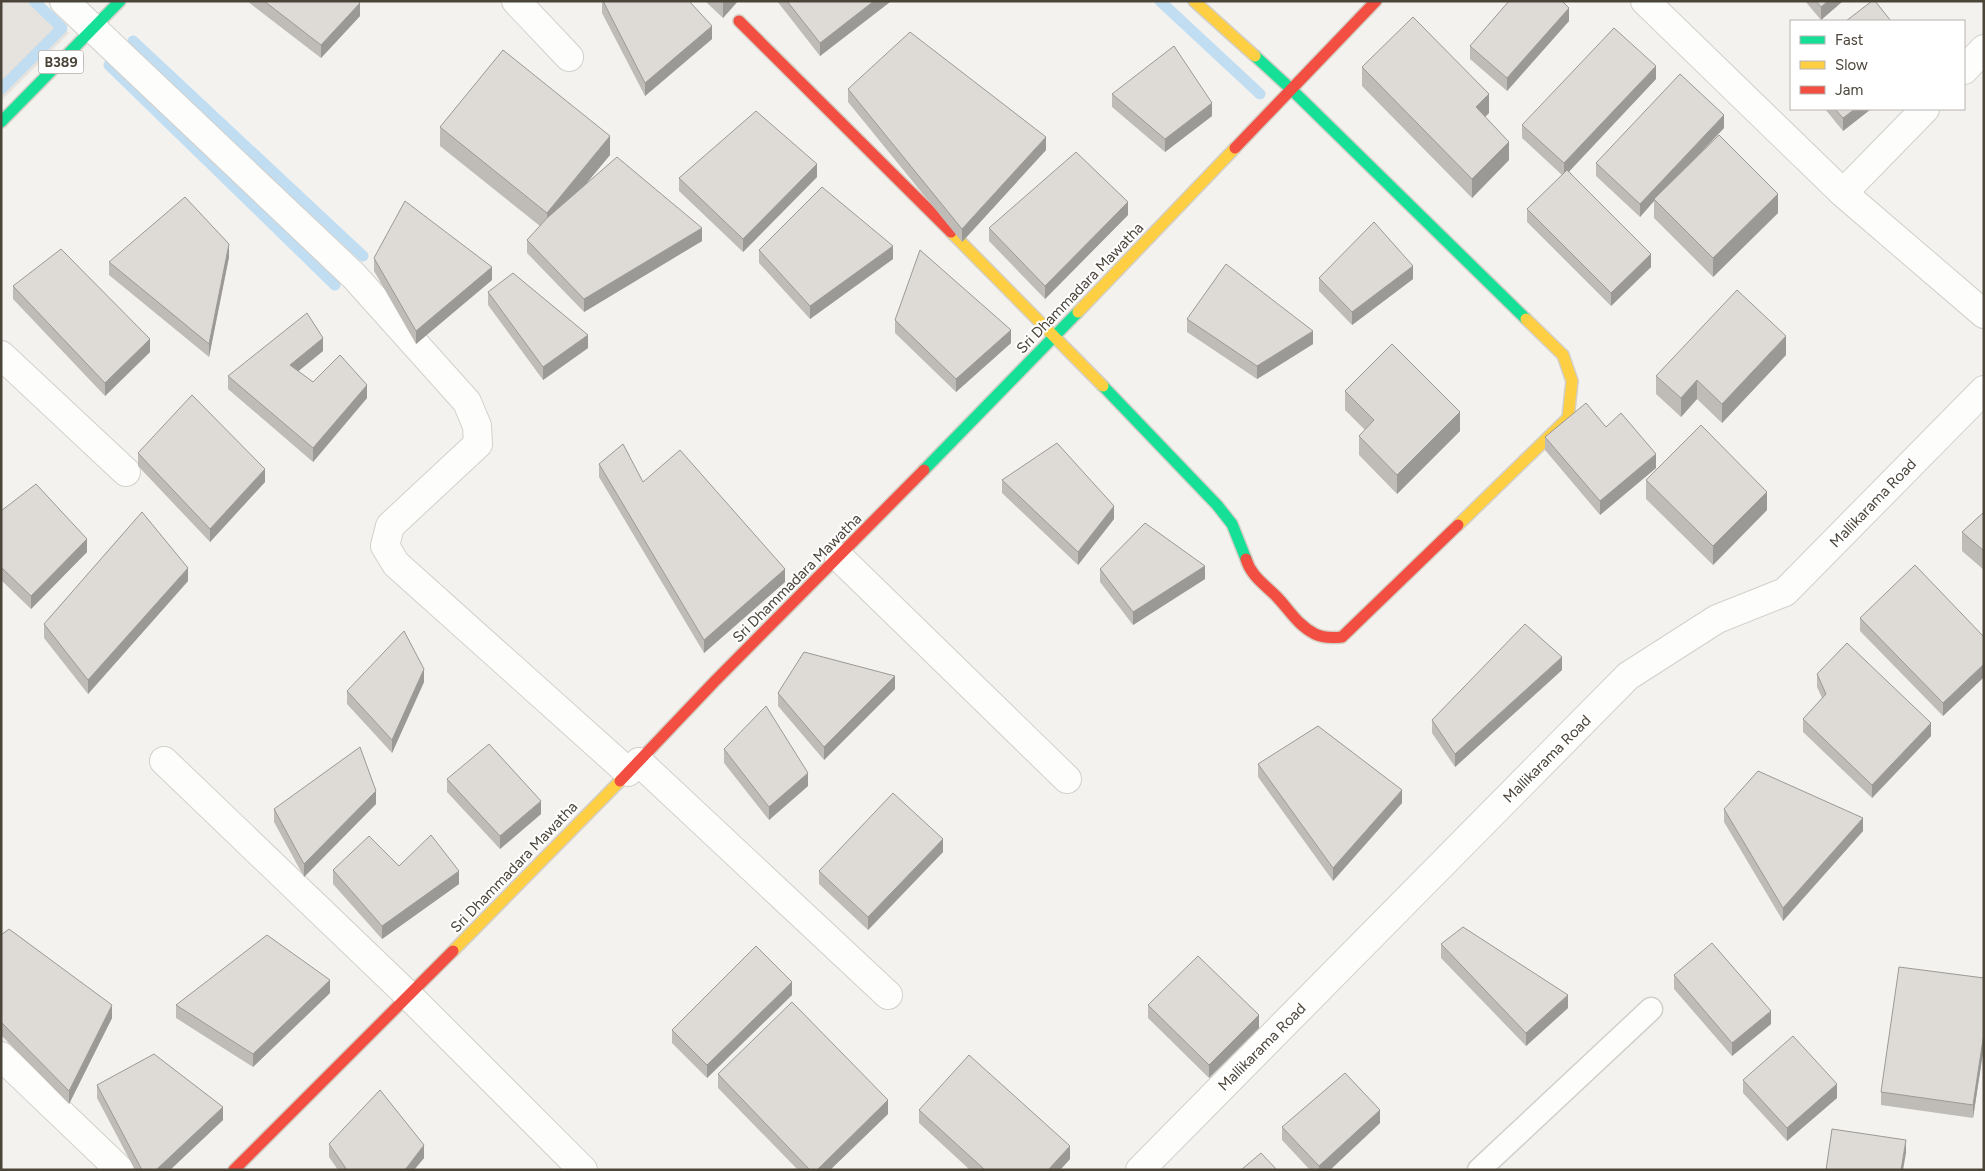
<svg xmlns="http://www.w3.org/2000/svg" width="1985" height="1171" viewBox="0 0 1985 1171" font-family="Figtree,sans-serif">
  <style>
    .industrial { fill: #e6e2de }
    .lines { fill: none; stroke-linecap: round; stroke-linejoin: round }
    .stream { stroke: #c0ddf1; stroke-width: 11 }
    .lane-casing { stroke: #d2d0cb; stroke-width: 25 }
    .street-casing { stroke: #d2d0cb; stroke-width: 30 }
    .fast-casing { stroke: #d3cfc5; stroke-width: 14 }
    .slow-casing { stroke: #d3cfc5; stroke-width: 14 }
    .jam-casing { stroke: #d3cfc5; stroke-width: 14 }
    .lane { stroke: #fdfdfc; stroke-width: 22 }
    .street { stroke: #fdfdfc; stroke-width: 28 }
    .fast { stroke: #16e098; stroke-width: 11 }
    .slow { stroke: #ffcf43; stroke-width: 11 }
    .jam { stroke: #f24e42; stroke-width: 11 }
    .wall { fill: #bfbcb8 }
    .shaded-wall { fill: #9b9996 }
    .building { fill: #dedbd6; stroke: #9b9996 }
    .labels { text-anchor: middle; stroke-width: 4; stroke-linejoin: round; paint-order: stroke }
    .shield { fill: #fff; stroke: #817c74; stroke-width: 1 }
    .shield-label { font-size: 14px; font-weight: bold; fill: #4b4439 }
    .street-label { font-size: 15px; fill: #4b4439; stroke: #fff }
  </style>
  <rect width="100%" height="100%" fill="#f4f2ee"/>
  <polygon class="industrial" points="1,1 37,1 69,33 1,101"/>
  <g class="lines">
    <g class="stream">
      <polyline points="1160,1 1260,94"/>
      <polyline points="133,41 363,256"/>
      <polyline points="109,65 335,285"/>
      <polyline points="1,89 62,28 34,1"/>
    </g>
    <defs>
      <polyline id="lane" points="1479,1170 1651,1009"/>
      <g id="street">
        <polyline points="64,1 354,276 467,402 477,426 478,444 390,526 385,546 396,564 628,772"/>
        <polyline points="516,1 569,57"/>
        <polyline points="1645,1 1843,193 1984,314"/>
        <polyline points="1964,70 1984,49"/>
        <polyline points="1843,193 1925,109"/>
        <polyline points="1,355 126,472"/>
        <polyline points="839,557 1067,779"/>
        <polyline points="164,761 409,996 583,1170"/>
        <polyline points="639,762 888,995"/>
        <polyline points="1,1056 120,1170"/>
        <polyline points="1140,1170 1628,676 1717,619 1785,592 1984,390"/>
      </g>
      <g id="fast">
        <polyline points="1255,56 1291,89 1526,319"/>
        <polyline points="1,122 120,1"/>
        <polyline points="1103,386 1217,505 1232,524 1246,559"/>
        <polyline points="924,470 1078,312"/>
      </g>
      <g id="slow">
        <polyline points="1194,1 1255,56"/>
        <polyline points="951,232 1103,386"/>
        <polyline points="1078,312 1235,148"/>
        <polyline points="1458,525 1568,418 1572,381 1563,355 1526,319"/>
        <polyline points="453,951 620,781"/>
      </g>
      <g id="jam">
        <polyline points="739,21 951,232"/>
        <polyline points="1235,148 1376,1"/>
        <path d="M1246,559c5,17 18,25 30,37 13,13 21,29 39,38 8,4 18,4 27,3l116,-112"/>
        <polyline points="620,781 715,681 924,470"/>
        <polyline points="234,1170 453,951"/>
      </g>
    </defs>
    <use href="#lane" class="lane-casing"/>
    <use href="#street" class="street-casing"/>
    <use href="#fast" class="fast-casing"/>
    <use href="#slow" class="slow-casing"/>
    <use href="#jam" class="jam-casing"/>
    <use href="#lane" class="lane"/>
    <use href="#street" class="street"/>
    <use href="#fast" class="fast"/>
    <use href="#slow" class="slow"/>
    <use href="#jam" class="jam"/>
  </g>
  <g class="wall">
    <polygon points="247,1 358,1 360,16 321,58"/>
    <polygon points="602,1 689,1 712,39 645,96 602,13"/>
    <polygon points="705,1 738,1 723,18"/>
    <polygon points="777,1 890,1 890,2 820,56"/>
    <polygon points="1805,1 1843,1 1821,20"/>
    <polygon points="1569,21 1507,91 1470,59 1470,46"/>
    <polygon points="1362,67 1489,113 1485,117 1509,160 1472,198 1362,86"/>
    <polygon points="1656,79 1569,171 1651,267 1611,306 1527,222 1527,209 1562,175 1522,138 1522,125"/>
    <polygon points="848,89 1046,150 962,242 848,102"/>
    <polygon points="1112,94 1212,116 1165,152 1112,107"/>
    <polygon points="1825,109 1871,109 1843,131"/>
    <polygon points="440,127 610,155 583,187 702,241 584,312 527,253 527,240 540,226 440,146"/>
    <polygon points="1724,128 1692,162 1778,213 1713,277 1654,218 1654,201 1640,217 1596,176 1596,163"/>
    <polygon points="817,177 743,252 679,191 679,178"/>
    <polygon points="1128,215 1045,299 989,241 989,228"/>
    <polygon points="759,250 893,259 810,319 759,263"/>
    <polygon points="229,257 209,357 109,275 109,262"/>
    <polygon points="374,258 492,280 416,344 374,271"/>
    <polygon points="1319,278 1413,279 1352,325 1319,291"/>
    <polygon points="13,286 150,352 105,396 13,299"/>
    <polygon points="488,292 588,348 543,380 488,305"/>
    <polygon points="1187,319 1313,344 1257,379 1187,332"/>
    <polygon points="895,320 1011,343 956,392 895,333"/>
    <polygon points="323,351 298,371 313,382 367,398 313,462 228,389 228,376"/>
    <polygon points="1786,355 1722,423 1697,399 1681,417 1656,394 1656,376"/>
    <polygon points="1345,391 1460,431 1397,494 1359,455 1359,436 1365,430 1345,410"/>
    <polygon points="1606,427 1656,468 1600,515 1545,450 1545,437"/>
    <polygon points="138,453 265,482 210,542 138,466"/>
    <polygon points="599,464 643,482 785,582 704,653 599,477"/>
    <polygon points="1002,480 1114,519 1078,565 1002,493"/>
    <polygon points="1646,480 1767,510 1713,565 1646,499"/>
    <polygon points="1,511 87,552 31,609 1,580"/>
    <polygon points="1984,512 1984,570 1962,551 1962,532"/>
    <polygon points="1100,569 1205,579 1133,625 1100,582"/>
    <polygon points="188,581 88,694 44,638 44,624"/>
    <polygon points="1860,618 1984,637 1984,677 1943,716 1860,631"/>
    <polygon points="1562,670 1455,767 1432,733 1432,720"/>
    <polygon points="1817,674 1931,736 1872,798 1803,732 1803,719 1822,698 1817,687"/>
    <polygon points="424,682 392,753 347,704 347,691"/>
    <polygon points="895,689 824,760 778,706 778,693"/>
    <polygon points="724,749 808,786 769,820 724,763"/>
    <polygon points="1258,764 1402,803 1333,881 1258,777"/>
    <polygon points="447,779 541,814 500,849 447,792"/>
    <polygon points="376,804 304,877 274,822 274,809"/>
    <polygon points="1724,809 1863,831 1783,921 1724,822"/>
    <polygon points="943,852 868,930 819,884 819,871"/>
    <polygon points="399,866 459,884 382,939 333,884 333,870"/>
    <polygon points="1,935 112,1018 69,1104 1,1035"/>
    <polygon points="1441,944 1568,1008 1526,1046 1441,958"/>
    <polygon points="1674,975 1771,1024 1732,1056 1674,989"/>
    <polygon points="1984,978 1984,1046 1973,1118 1881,1105 1881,1092"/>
    <polygon points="330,993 253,1067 176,1018 176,1005"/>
    <polygon points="792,995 707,1078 672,1043 672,1030"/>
    <polygon points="1148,1005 1259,1028 1209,1078 1148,1018"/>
    <polygon points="718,1074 888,1114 830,1170 798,1170 718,1088"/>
    <polygon points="1743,1080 1837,1098 1787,1141 1743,1093"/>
    <polygon points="97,1085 223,1120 170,1170 135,1170 97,1098"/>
    <polygon points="919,1110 1070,1159 1060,1170 970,1170 919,1123"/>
    <polygon points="1380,1123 1330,1170 1310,1170 1282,1140 1282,1127"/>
    <polygon points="329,1144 424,1158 414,1170 338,1170 329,1157"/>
  </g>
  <g class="shaded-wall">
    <polygon points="723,1 738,1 723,18"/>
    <polygon points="874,1 890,2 820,56 820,43"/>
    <polygon points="1828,1 1843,1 1821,20 1821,7"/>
    <polygon points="360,3 360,16 321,58 321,45"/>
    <polygon points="1569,8 1569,21 1507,91 1507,78"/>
    <polygon points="712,26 712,39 645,96 645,83"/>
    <polygon points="1656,66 1656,79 1564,177 1564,163"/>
    <polygon points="1489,94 1489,113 1476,126 1476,107"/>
    <polygon points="1212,103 1212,116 1165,152 1165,139"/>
    <polygon points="1855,109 1871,109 1843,131 1843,118"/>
    <polygon points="1724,115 1724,128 1656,200 1654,199 1654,201 1640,217 1640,204"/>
    <polygon points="610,136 610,155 547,231 547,213"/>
    <polygon points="1046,137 1046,150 962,242 962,229"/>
    <polygon points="1509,142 1509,160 1472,198 1472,179"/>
    <polygon points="817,164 817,177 743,252 743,239"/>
    <polygon points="1778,194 1778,213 1713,277 1713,258"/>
    <polygon points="1128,202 1128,215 1045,299 1045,286"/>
    <polygon points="702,228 702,241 584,312 584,299"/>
    <polygon points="229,244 229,257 209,357 209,344"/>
    <polygon points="893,246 893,259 810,319 810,306"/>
    <polygon points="1651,254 1651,267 1611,306 1611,293"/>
    <polygon points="1413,266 1413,279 1352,325 1352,312"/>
    <polygon points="492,267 492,280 416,344 416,331"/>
    <polygon points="1011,330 1011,343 956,392 956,379"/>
    <polygon points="1313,331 1313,344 1257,379 1257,366"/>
    <polygon points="588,335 588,348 543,380 543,367"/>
    <polygon points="1786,336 1786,355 1722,423 1722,404"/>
    <polygon points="323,338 323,351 290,378 290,365"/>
    <polygon points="150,339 150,352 105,396 105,383"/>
    <polygon points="1697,380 1697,399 1681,417 1681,398"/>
    <polygon points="367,385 367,398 313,462 313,448"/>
    <polygon points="1460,412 1460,431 1397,494 1397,475"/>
    <polygon points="1656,454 1656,468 1600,515 1600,501"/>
    <polygon points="265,469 265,482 210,542 210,529"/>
    <polygon points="1767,492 1767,510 1713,565 1713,546"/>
    <polygon points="1114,506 1114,519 1078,565 1078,552"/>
    <polygon points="87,539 87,552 31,609 31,596"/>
    <polygon points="1205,566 1205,579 1133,625 1133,612"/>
    <polygon points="188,568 188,581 88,694 88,680"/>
    <polygon points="785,569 785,582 704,653 704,640"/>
    <polygon points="1562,657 1562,670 1455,767 1455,754"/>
    <polygon points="1984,664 1984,677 1943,716 1943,703"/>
    <polygon points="424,669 424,682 392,753 392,740"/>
    <polygon points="895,676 895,689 824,760 824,747"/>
    <polygon points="1931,723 1931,736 1872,798 1872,785"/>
    <polygon points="808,773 808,786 769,820 769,807"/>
    <polygon points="1402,790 1402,803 1333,881 1333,868"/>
    <polygon points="376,791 376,804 304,877 304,864"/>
    <polygon points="541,801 541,814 500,849 500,836"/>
    <polygon points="1863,818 1863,831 1783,921 1783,908"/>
    <polygon points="943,839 943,852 868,930 868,917"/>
    <polygon points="459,871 459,884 382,939 382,926"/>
    <polygon points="330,980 330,993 253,1067 253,1054"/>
    <polygon points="792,982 792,995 707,1078 707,1065"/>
    <polygon points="1568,995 1568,1008 1526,1046 1526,1033"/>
    <polygon points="112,1005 112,1018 69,1104 69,1091"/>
    <polygon points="1771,1011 1771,1024 1732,1056 1732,1043"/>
    <polygon points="1259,1015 1259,1028 1209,1078 1209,1065"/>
    <polygon points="1984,1033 1984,1046 1973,1118 1973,1105"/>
    <polygon points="1837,1084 1837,1098 1787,1141 1787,1128"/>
    <polygon points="888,1100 888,1114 830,1170 817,1170"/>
    <polygon points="223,1107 223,1120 170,1170 156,1170"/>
    <polygon points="1380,1110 1380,1123 1330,1170 1319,1170 1319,1166"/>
    <polygon points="1906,1140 1906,1153 1903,1170 1901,1170"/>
    <polygon points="424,1145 424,1158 414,1170 405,1170"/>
    <polygon points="1070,1146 1070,1159 1060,1170 1048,1170"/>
  </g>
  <g class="building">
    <polygon points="264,1 358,1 360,3 321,45"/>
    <polygon points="603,1 689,1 712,26 645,83"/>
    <polygon points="787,1 874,1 820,43"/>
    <polygon points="1509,1 1562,1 1569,8 1507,78 1470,46"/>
    <polygon points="1816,1 1828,1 1821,7"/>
    <polygon points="1872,1 1875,1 1891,21 1846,21"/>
    <polygon points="1413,17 1489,94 1476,107 1509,142 1472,179 1362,67"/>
    <polygon points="1614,28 1656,66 1564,163 1522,125"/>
    <polygon points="910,32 1046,137 962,229 848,89"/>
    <polygon points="1174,46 1212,103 1165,139 1112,94"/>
    <polygon points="503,50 610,136 547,213 440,127"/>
    <polygon points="1680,74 1724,115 1640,204 1596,163"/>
    <polygon points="1835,109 1855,109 1843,118"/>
    <polygon points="756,111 817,164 743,239 679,178"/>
    <polygon points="1719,135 1778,194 1713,258 1654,199"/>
    <polygon points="1076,152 1128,202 1045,286 989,228"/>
    <polygon points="617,157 702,228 584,299 527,240 547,218"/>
    <polygon points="1567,170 1651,254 1611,293 1527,209"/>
    <polygon points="822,187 893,246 810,306 759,250"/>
    <polygon points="185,197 229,244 209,344 109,262"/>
    <polygon points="405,201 492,267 416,331 374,258"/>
    <polygon points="1374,222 1413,266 1352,312 1319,278"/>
    <polygon points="61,249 150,339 105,383 13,286"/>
    <polygon points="920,250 1011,330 956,379 895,320"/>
    <polygon points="1226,264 1313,331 1257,366 1187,319"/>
    <polygon points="513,273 588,335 543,367 488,292"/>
    <polygon points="1737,290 1786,336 1722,404 1697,380 1681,398 1656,376"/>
    <polygon points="307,313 323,338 290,365 313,382 340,355 367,385 313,448 228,376"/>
    <polygon points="1392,344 1460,412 1397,475 1359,436 1374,420 1345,391"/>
    <polygon points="192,395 265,469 210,529 138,453"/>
    <polygon points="1586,403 1606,427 1621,413 1656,454 1600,501 1545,437"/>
    <polygon points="1701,425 1767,492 1713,546 1646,480"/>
    <polygon points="1057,443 1114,506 1078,552 1002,480"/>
    <polygon points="623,444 643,482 680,450 785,569 704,640 599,464"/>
    <polygon points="36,484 87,539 31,596 1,567 1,511"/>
    <polygon points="142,512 188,568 88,680 44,624"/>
    <polygon points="1984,512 1984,551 1962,532"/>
    <polygon points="1145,523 1205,566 1133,612 1100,569"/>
    <polygon points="1915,565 1984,637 1984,664 1943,703 1860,618"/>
    <polygon points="1525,624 1562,657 1455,754 1432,720"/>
    <polygon points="404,631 424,669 392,740 347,691"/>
    <polygon points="1847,643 1931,723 1872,785 1803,719 1826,694 1817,674"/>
    <polygon points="804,652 895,676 824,747 778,693"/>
    <polygon points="766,706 808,773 769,807 724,749"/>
    <polygon points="1318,726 1402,790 1333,868 1258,764"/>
    <polygon points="489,744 541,801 500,836 447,779"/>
    <polygon points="360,747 376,791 304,864 274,809"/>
    <polygon points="1758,771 1863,818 1783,908 1724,809"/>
    <polygon points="893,793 943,839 868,917 819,871"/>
    <polygon points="431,835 459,871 382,926 333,870 369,836 399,866"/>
    <polygon points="1463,927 1568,995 1526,1033 1441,944"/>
    <polygon points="9,929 112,1005 69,1091 1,1022 1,935"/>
    <polygon points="267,935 330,980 253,1054 176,1005"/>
    <polygon points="1712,943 1771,1011 1732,1043 1674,975"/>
    <polygon points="756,946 792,982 707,1065 672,1030"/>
    <polygon points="1198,956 1259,1015 1209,1065 1148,1005"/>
    <polygon points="1899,967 1984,978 1984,1033 1973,1105 1881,1092"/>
    <polygon points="792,1002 888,1100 817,1170 810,1170 718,1074"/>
    <polygon points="1793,1036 1837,1084 1787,1128 1743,1080"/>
    <polygon points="154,1054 223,1107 156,1170 142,1170 97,1085"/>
    <polygon points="969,1055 1070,1146 1048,1170 985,1170 919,1110"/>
    <polygon points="1345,1073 1380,1110 1319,1166 1282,1127"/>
    <polygon points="380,1090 424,1145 405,1170 347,1170 329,1144"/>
    <polygon points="1832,1129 1906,1140 1901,1170 1826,1170"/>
    <polygon points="1261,1153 1277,1170 1241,1170"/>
  </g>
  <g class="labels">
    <rect class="shield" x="38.5" y="50.5" width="45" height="23" rx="4"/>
    <g class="shield-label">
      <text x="61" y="67">B389</text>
    </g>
    <g class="street-label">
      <text transform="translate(1080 288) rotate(-46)" y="5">Sri Dhammadara Mawatha</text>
      <text transform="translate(1873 503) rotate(-46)" y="5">Mallikarama Road</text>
      <text transform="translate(797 578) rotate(-45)" y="5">Sri Dhammadara Mawatha</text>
      <text transform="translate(1547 759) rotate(-45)" y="5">Mallikarama Road</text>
      <text transform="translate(514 867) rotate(-46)" y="5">Sri Dhammadara Mawatha</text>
      <text transform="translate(1262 1047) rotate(-45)" y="5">Mallikarama Road</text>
    </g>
  </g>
  <rect width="1985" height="1171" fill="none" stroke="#4b4439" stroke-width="5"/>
  <rect x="1790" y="20" width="175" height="90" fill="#ffffff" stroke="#b7b4b0"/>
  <rect x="1800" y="36" width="25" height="8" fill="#16e098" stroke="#b7b4b0"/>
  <text x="1835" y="45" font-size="15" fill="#4b4439">Fast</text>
  <rect x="1800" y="61" width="25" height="8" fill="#ffcf43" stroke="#b7b4b0"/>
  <text x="1835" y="70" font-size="15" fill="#4b4439">Slow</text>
  <rect x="1800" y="86" width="25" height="8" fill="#f24e42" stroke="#b7b4b0"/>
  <text x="1835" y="95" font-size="15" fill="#4b4439">Jam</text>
</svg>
